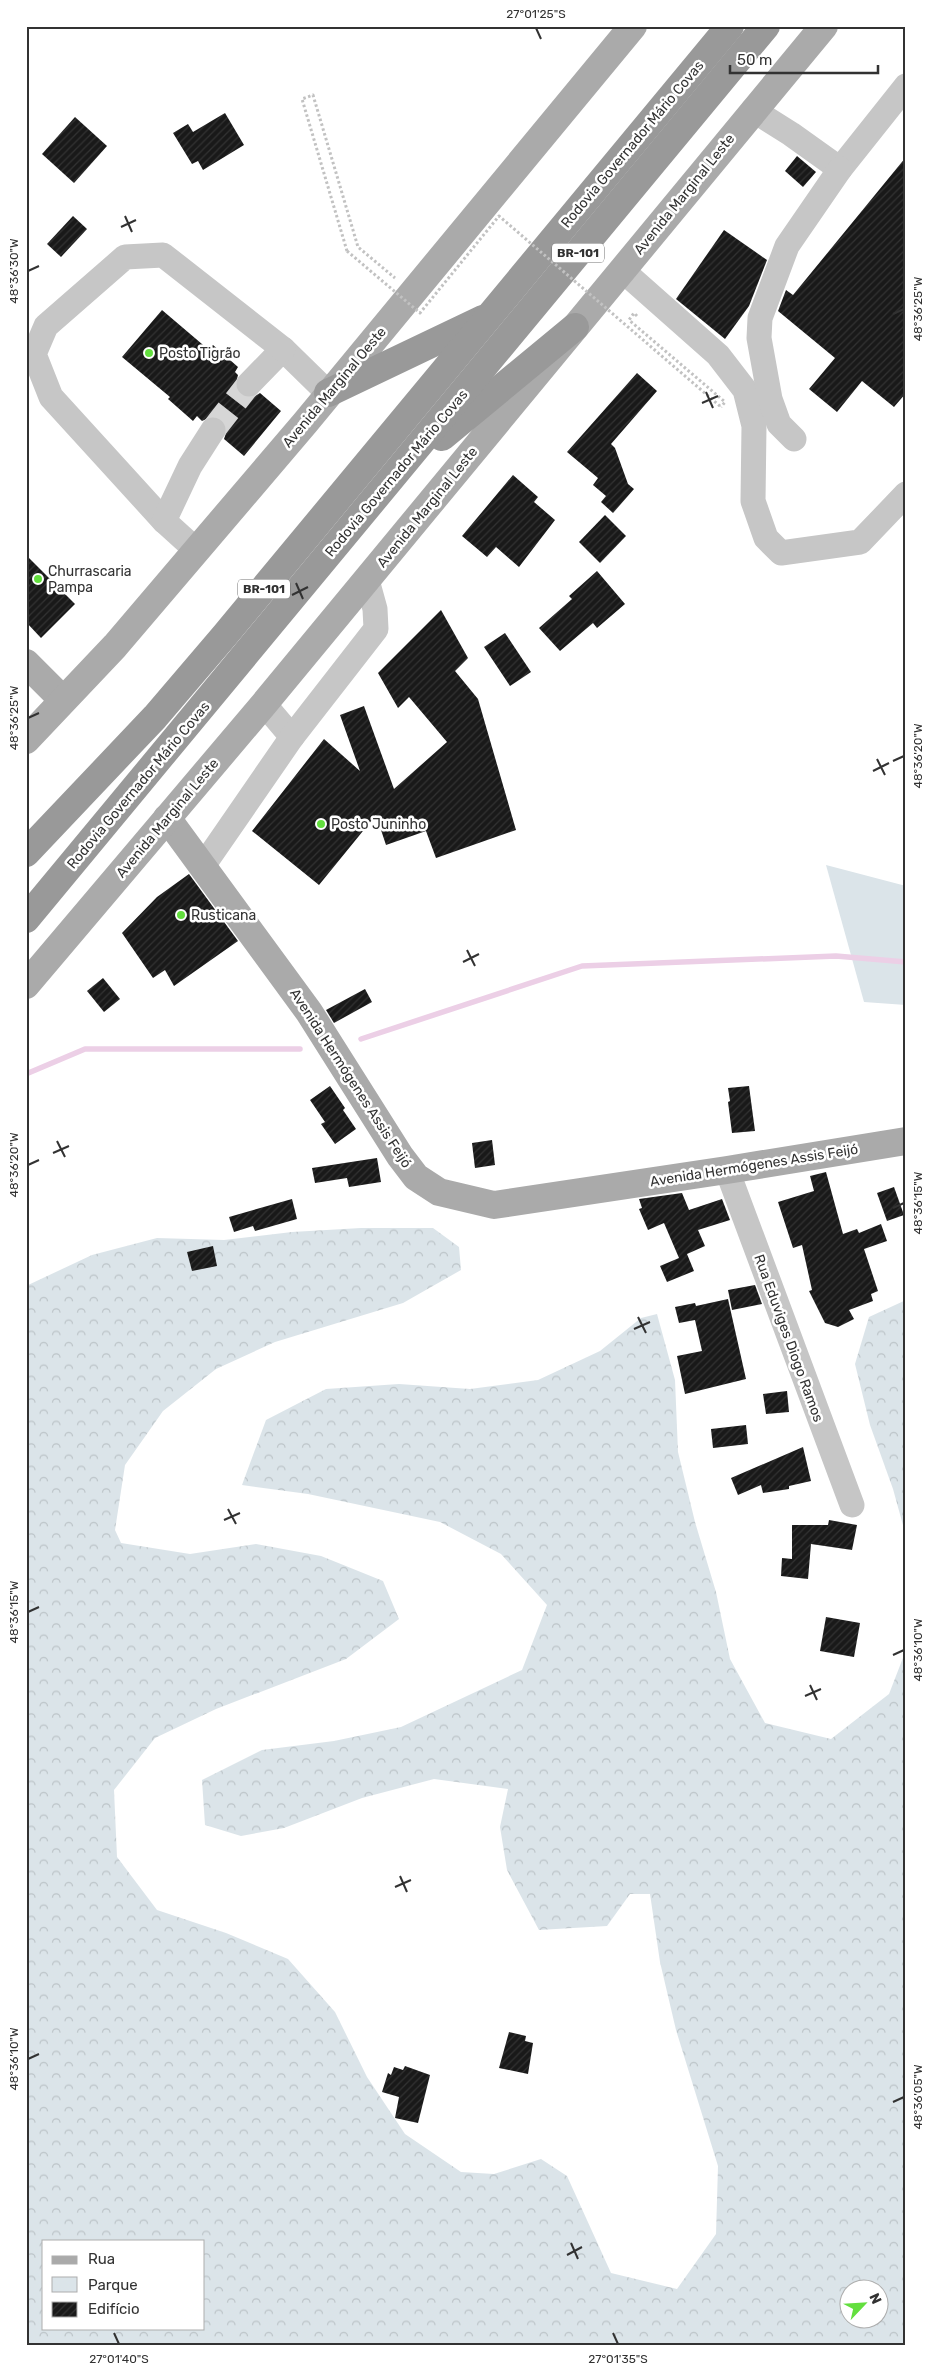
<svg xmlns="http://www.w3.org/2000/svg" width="932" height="2372" viewBox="0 0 932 2372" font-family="Rubik,sans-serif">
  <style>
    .green { fill: #dbe4e9 }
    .forest { fill: url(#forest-crowns); fill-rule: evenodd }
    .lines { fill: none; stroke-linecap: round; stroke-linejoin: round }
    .stream { stroke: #eccfe6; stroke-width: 5.5 }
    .building { fill: url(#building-hatch) }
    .minor-tunnel { stroke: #d6d6d6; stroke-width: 25; stroke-dasharray: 25 12; stroke-linecap: butt }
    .path { stroke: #c2c2c2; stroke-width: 3; stroke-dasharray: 2.5 2.5; stroke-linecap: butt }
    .minor { stroke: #c6c6c6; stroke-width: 25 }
    .major { stroke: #aaa; stroke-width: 28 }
    .highway { stroke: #999; stroke-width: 28 }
    .path-bridge { stroke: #c2c2c2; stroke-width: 3; stroke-dasharray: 2.5 2.5; stroke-linecap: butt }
    .ticks { fill: none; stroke: #323232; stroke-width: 2 }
    .poi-dot { fill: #63df3e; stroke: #fff; stroke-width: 2 }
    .labels { text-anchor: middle; stroke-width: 5; stroke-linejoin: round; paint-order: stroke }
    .shield { fill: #fff; stroke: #707070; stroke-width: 1 }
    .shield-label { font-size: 12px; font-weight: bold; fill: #323232 }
    .street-label { font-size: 14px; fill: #323232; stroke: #fff }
    .poi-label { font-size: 14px; fill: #323232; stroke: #fff; text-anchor: start }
    .neatline { fill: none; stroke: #323232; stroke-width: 2 }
    .ticks-label { font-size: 12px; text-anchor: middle; fill: #323232 }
  </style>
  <defs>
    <pattern id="forest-crowns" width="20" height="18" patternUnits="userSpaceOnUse" patternTransform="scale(1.25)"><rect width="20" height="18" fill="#dbe4e9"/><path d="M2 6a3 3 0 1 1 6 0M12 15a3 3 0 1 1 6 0" fill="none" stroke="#bcc4c8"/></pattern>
    <pattern id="building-hatch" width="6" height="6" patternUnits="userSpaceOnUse" patternTransform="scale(1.25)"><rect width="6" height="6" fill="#191919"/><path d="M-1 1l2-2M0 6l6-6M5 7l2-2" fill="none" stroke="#323232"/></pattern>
  </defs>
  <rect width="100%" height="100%" fill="#fff"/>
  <polygon class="green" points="826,865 906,886 906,1005 864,1002"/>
  <g class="forest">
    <path d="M361,1228h72l26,19 2,23 -58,33 -128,39 -59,27 -53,42 -38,54 -10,65 6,13 69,11 66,-10 65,12 62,25 16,38 -53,40 -130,50 -61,29 -41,52 3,67 40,53 69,23 62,26 47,53 32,65 38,57 56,38 33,2 47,-15 26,17 44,97 66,16 39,-55 2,-68 -42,-136 -16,-68 -10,-68h-20l-23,32 -68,4 -32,-60 -7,-43 8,-38 -74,-10 -72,19 -78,30 -43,8 -36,-11 -3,-45 60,-30 72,-9 67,-14 121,-57 25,-65 -46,-51 -61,-32 -132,-28 -66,-9 24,-65 60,-31 73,-5 71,5 68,-9 62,-29 41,-33 16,-4 18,66 3,72 17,70 21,70 14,67 35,64 66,16 58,-45 17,-44v696h-880v-1060l66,-31 65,-17 67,2 68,-8zM44,2241h160v87h-160zM850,2290h30v30h-30z"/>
    <polygon points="906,1300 906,1536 893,1489 870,1425 855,1364 869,1317"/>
  </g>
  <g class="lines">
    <g class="stream">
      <polyline points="361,1039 582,966 836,956 906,962"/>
      <polyline points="26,1074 85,1049 300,1049"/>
    </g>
  </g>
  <g class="building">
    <polygon points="225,113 244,145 203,170 198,161 192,164 173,133 188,124 193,132"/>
    <polygon points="75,117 107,146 74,183 42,154"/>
    <polygon points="797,156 816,172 803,187 785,171"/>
    <polygon points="906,157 906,393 894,407 862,381 837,412 809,389 835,358 778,311 786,290 793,295"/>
    <polygon points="73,216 87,229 61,257 47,244"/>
    <polygon points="724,230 767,260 749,306 725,339 676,299"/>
    <polygon points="162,310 209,350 213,345 238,367 235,372 238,375 235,387 239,395 246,398 252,398 260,393 281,411 244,456 224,439 227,430 226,424 221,418 213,416 202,421 197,416 193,421 168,399 170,397 122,357"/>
    <polygon points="637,373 657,391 611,444 615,448 628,484 634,489 613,513 601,502 606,496 593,485 598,478 567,452"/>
    <polygon points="513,475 538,497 534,502 555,520 519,567 496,547 487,557 462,536"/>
    <polygon points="605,515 626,536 600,563 579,542"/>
    <polygon points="26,555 75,604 41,638 26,622"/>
    <polygon points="597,571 625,604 597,628 593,623 560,651 539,628 572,599 569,596"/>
    <polygon points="441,610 468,658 455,671 478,699 516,830 436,858 426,831 386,845 376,815 319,885 252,831 324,739 360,771 340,715 364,706 394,789 447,742 409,697 398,708 378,673"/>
    <polygon points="505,633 531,672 510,686 484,647"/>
    <polygon points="189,874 238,941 174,986 165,970 153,978 122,933 157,897"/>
    <polygon points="103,978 120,999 104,1012 87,991"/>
    <polygon points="365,989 372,1002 334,1023 326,1010"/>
    <polygon points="330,1086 345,1108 343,1110 356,1129 335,1144 321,1124 325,1122 310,1100"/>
    <polygon points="749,1086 755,1131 732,1133 728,1102 730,1101 728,1088"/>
    <polygon points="492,1140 495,1165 475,1168 472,1143"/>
    <polygon points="377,1158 381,1182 349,1187 347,1178 315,1183 312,1168"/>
    <polygon points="826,1172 843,1234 857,1229 859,1233 881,1224 887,1241 864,1249 878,1291 871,1294 873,1301 849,1310 854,1319 838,1327 825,1323 809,1291 812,1290 802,1245 793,1248 778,1202 814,1191 810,1176"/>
    <polygon points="894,1187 904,1215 887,1221 877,1193"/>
    <polygon points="682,1193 689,1210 722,1199 730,1220 698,1230 705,1246 687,1254 694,1271 667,1282 660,1266 679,1258 664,1223 648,1230 639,1209 642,1208 639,1199"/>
    <polygon points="292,1199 297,1219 255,1231 253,1226 234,1232 229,1217"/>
    <polygon points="213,1246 217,1266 192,1271 187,1252"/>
    <polygon points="755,1285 762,1304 732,1310 728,1290"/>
    <polygon points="728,1299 746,1379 685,1394 677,1356 702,1351 695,1320 679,1323 675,1307 695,1303 696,1306"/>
    <polygon points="787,1391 789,1412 766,1414 763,1394"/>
    <polygon points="746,1425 748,1444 713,1448 711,1429"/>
    <polygon points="803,1447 811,1481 789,1486 789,1489 763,1493 761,1485 738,1495 731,1478"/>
    <polygon points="829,1520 857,1525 852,1550 811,1544 808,1579 781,1576 782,1558 792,1559 792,1525 828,1525"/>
    <polygon points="826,1617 860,1623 854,1657 820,1651"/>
    <polygon points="509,2032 526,2036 525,2041 533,2043 528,2074 499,2068"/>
    <polygon points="405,2066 430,2075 418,2123 395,2118 399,2097 382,2092 388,2073 391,2075 394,2067 403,2070"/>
  </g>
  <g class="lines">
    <polyline class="minor-tunnel" points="213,430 249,384"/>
    <g class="path">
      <polyline points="347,251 302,99 313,95 358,247 395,278"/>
      <polyline points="637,316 634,313 629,320 725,402 721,407"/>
    </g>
    <g class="minor">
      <polyline points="753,110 791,134 840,169 906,86"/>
      <polyline points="622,270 718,355 745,390 754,426 753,501 766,538 781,553 860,542 906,494"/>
      <polyline points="249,384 283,349 328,393"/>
      <polyline points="794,439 779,424 770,399 759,338 760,318 787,246 840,169"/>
      <polyline points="164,521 51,397 34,354 46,326 125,257 163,255 283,349"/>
      <polyline points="196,550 164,521 190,466 213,430"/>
      <polyline points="264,704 292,737"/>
      <polyline points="203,866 292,737 376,629 375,609 367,580"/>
      <polyline points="727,1170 852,1505"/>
    </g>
    <g class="major">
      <polyline points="26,663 63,700"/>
      <polyline points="26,740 115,646 305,423 633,26"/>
      <polyline points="167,818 309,1012 400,1156 416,1177 439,1192 494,1205 727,1170 906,1141"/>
      <polyline points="26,985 264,704 824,26"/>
    </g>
    <g class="highway">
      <polyline points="328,393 483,319"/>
      <polyline points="442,437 575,327"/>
      <polyline points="26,853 155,717 225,635 730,26"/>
      <polyline points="26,919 766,26"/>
    </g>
    <polyline class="path-bridge" points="347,251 420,313 499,216 721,407"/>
  </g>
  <path class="ticks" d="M536,28l5,11M125,216l7,16M121,227l15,-7M28,271l11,-5M893,314l11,-5M706,392l7,16M702,403l16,-7M296,583l7,16M292,595l16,-8M28,718l11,-5M877,759l8,16M893,761l11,-5M873,771l16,-8M467,950l8,16M463,962l16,-8M57,1141l8,16M53,1153l16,-7M28,1165l11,-5M893,1208l11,-5M638,1317l8,16M634,1329l16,-7M228,1509l8,15M224,1520l16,-7M28,1612l11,-5M893,1655l11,-5M810,1685l7,15M805,1696l16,-7M400,1876l7,16M395,1887l16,-7M28,2059l11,-5M893,2102l11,-5M571,2243l7,16M567,2255l15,-8M114,2333l5,11M613,2333l5,11"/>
  <g class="poi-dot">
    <circle cx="149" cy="353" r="5"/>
    <circle cx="38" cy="579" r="5"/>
    <circle cx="321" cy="824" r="5"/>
    <circle cx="181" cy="915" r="5"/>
  </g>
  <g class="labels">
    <g class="shield">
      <rect x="552" y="243.5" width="52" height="19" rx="4"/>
      <rect x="238" y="579.5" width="52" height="19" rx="4"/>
    </g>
    <g class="shield-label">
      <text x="578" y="257">BR-101</text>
      <text x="264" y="593">BR-101</text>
    </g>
    <g class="street-label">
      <text transform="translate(632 144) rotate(-50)" y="5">Rodovia Governador Mário Covas</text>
      <text transform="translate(684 194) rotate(-51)" y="5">Avenida Marginal Leste</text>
      <text transform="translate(334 387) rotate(-50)" y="5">Avenida Marginal Oeste</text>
      <text transform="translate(396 473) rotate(-50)" y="5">Rodovia Governador Mário Covas</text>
      <text transform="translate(427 507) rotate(-51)" y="5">Avenida Marginal Leste</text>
      <text transform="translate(138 785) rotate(-50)" y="5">Rodovia Governador Mário Covas</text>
      <text transform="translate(167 818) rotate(-50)" y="5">Avenida Marginal Leste</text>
      <text transform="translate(351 1078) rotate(57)" y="5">Avenida Hermógenes Assis Feijó</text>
      <text transform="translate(754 1165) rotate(-9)" y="5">Avenida Hermógenes Assis Feijó</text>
      <text transform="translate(789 1338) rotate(70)" y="5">Rua Eduviges Diogo Ramos</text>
    </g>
    <g class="poi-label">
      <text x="159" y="358">Posto Tigrão</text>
      <text x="48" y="576">Churrascaria<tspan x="48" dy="16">Pampa</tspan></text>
      <text x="331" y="829">Posto Juninho</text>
      <text x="191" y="920">Rusticana</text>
    </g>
  </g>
  <rect width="932" height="2372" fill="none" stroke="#ffffff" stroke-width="55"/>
  <rect x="42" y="2240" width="162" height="90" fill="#ffffff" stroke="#adadad"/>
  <rect x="52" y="2256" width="25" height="8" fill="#aaaaaa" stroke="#adadad"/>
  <text x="88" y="2264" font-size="15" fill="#323232">Rua</text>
  <rect x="52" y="2277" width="25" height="15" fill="#dbe4e9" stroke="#adadad"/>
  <text x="88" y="2290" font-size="15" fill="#323232">Parque</text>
  <rect x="52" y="2302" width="25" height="15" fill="url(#building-hatch)" stroke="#adadad"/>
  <text x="88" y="2314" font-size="15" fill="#323232">Edifício</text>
  <g transform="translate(864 2304) rotate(65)"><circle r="24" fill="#ffffff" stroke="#adadad"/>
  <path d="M0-4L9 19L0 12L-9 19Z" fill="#63df3e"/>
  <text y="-8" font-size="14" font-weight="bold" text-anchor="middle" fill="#323232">N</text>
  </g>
  <path d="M730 65v8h148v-8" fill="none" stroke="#323232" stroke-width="2.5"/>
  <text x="737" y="65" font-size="15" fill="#323232" stroke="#ffffff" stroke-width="4" paint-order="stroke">50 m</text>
  <rect x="28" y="28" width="876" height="2316" class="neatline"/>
  <g class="ticks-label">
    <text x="536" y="18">27°01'25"S</text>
    <text transform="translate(14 271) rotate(-90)" y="4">48°36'30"W</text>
    <text transform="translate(918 309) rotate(-90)" y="4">48°36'25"W</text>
    <text transform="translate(14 718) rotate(-90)" y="4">48°36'25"W</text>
    <text transform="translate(918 756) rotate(-90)" y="4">48°36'20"W</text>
    <text transform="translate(14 1165) rotate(-90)" y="4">48°36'20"W</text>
    <text transform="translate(918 1203) rotate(-90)" y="4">48°36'15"W</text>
    <text transform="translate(14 1612) rotate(-90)" y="4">48°36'15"W</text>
    <text transform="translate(918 1650) rotate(-90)" y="4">48°36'10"W</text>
    <text transform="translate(14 2059) rotate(-90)" y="4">48°36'10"W</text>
    <text transform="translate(918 2097) rotate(-90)" y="4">48°36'05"W</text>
    <text x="119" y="2363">27°01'40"S</text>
    <text x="618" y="2363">27°01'35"S</text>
  </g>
</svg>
